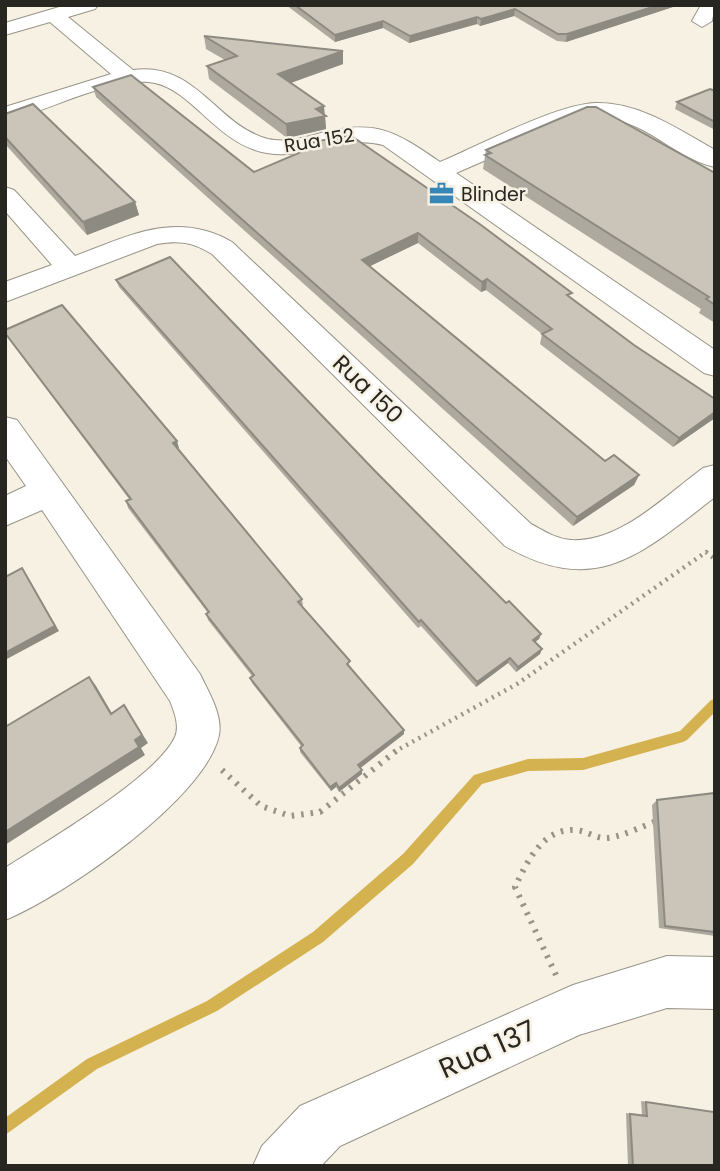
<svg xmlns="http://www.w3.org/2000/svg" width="720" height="1171" viewBox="0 0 720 1171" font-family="Poppins,sans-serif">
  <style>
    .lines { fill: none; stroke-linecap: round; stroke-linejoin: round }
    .stream { fill: #d4b250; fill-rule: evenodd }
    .minor-casing { stroke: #999488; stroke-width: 2 }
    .path-far1 { stroke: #969389; stroke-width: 4.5; stroke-dasharray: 2 5; stroke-linecap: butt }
    .path { stroke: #969389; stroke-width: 6; stroke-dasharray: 2.5 7; stroke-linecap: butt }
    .minor { fill: #fff; fill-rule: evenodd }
    .wall { fill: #aea99e }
    .shaded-wall { fill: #8d8a81 }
    .building { fill: #cac5b8; stroke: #8d8a81; stroke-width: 2 }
    .labels { text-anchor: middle; stroke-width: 5; stroke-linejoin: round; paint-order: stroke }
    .far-street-label { font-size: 19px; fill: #282621; stroke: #f6f1e3 }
    .far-poi-label { font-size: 19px; fill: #282621; stroke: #f6f1e3; text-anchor: start }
    .street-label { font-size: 23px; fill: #282621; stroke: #f6f1e3 }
    .near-street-label { font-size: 28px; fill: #282621; stroke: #f6f1e3 }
  </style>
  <rect width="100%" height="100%" fill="#f6f1e3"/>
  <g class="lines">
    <polygon class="stream" points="715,699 715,712 687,740 683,742 583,770 528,771 482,784 413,864 323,942 217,1011 97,1069 5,1135 5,1118 87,1059 207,1001 313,932 403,854 474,775 528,759 583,758 680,731 711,700"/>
    <defs>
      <g id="minor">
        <path d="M66,5h32l-3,4 -27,8 65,53c63,-9 83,55 135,69 18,4 35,-1 53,-6 55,-14 74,-2 119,29 38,-16 117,-58 156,-59 43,-1 82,26 119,47v17c-50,-12 -71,-55 -132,-49l-127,55 259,177v26l-11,-3 -321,-228c-40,-11 -75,15 -116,8 -49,-8 -74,-62 -112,-70 -39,-9 -110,29 -150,39v-15l106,-33 -61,-52 -45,13v-12z"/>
        <polygon points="701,5 715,5 712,21 702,27 692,21"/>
        <path d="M5,187l9,3 61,66c53,-20 102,-46 157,-14l299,282c13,7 25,15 40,16 49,3 95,-45 132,-72l12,-3v32c-74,57 -118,101 -210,49l-293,-292c-19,-12 -33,-14 -55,-10l-152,58v-20l47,-17 -47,-54z"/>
        <path d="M5,417l12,3 183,254c8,17 23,41 19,61 -13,63 -155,161 -214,185v-52c39,-25 152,-91 170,-131 5,-11 -1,-26 -5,-36l-128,-191 -37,16v-30l21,-10 -21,-30z"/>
        <polygon points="667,956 715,957 715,1009 667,1008 579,1035 340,1146 321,1166 253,1166 262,1146 300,1106 573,985"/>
      </g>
    </defs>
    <use href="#minor" class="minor-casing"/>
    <polyline class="path-far1" points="394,752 517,684 706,552 715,559"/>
    <g class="path">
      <polyline points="222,770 261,806 290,816 320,812 396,751"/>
      <path d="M556,975l-41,-88c12,-25 27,-58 59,-57 11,0 21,8 31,8 15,0 37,-12 52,-17"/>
    </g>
    <use href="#minor" class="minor"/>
  </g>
  <g class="wall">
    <polygon points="286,5 679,5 566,42 557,41 514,16 480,26 477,24 409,43 383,28 335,42"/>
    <polygon points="204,36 343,64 291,83 325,115 326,129 287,138 209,79 207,66 225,60 206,49"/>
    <polygon points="93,87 254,172 308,149 308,143 571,298 634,345 715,399 715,418 673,447 540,344 542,334 486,290 481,292 418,243 370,266 605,461 639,475 634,485 573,526 96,97"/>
    <polygon points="715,91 715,130 675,109 677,102"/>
    <polygon points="5,114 135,202 139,215 87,235 5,144"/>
    <polygon points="486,150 715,173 715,323 699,313 701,309 483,169"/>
    <polygon points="116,280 375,471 506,603 541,634 539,639 535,642 542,649 540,654 516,672 508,663 476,687 421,626 418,628 119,287"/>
    <polygon points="5,333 179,448 177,449 302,599 303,605 302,606 404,734 360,768 362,774 339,792 336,787 331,791 300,752 300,748 301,746 252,683 250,678 252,676 208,620 206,614 208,613 128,508 126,501 129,499 8,338"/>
    <polygon points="715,793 715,936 659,928 652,805 657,800"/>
    <polygon points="641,1101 714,1112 715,1166 628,1166 626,1113 642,1115"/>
  </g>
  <g class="shaded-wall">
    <polygon points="659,5 679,5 566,42 567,34"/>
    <polygon points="515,9 514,16 480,26 481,19"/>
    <polygon points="477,17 477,24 409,43 410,36"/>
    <polygon points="383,21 383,28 335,42 335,35"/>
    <polygon points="343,51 343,64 279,87 278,74"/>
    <polygon points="324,106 326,129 287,138 286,124"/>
    <polygon points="135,202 139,215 87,235 83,222"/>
    <polygon points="418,233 418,243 362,270 362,260"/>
    <polygon points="487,279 486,290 481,292 482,282"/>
    <polygon points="715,412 715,418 673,447 679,438"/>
    <polygon points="177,441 179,448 175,450 173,443"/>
    <polygon points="639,475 634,485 573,526 577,517"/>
    <polygon points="22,568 59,631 5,660 5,653"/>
    <polygon points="541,634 539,639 531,645 533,640"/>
    <polygon points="542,649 540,654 516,672 518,667"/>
    <polygon points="510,658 508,663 476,687 477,682"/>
    <polygon points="89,677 96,686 117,722 111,714"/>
    <polygon points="124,705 148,743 141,748 145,755 5,845 5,832 135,740"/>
    <polygon points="404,730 404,734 358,770 358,765"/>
    <polygon points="362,770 362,774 339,792 339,788"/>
    <polygon points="336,783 336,787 331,791 330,787"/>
  </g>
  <g class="building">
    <polygon points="295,5 659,5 567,34 558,34 515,9 481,19 477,17 410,36 383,21 335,35"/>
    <polygon points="204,36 343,51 278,74 324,106 316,109 326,116 286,124 207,66 237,56"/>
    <polygon points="131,75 254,172 313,147 308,143 350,135 481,225 572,293 567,295 634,345 715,399 715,412 679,438 542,334 552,329 487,279 482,282 418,233 362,260 605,461 614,455 639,475 577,517 93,87"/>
    <polygon points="710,89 715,91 715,122 677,102"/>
    <polygon points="33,104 135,202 83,222 5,137 5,114"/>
    <polygon points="587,107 596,107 715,173 715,305 706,299 709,297 485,155 491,153 486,150"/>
    <polygon points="170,257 375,471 506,603 509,601 541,634 533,640 542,649 518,667 510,658 477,682 421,620 419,622 116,280"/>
    <polygon points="62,305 177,441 173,443 302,599 298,602 350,661 347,664 404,730 358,765 362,770 339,788 336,783 330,787 300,748 303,745 250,678 254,675 206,614 209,612 126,501 131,499 5,333 5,330"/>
    <polygon points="22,568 55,626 5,653 5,577"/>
    <polygon points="89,677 111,714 124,705 142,735 135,740 139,747 5,832 5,727"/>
    <polygon points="715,793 715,932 665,926 657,800"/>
    <polygon points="646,1102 714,1112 715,1166 633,1166 630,1114 647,1116"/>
  </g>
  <defs>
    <symbol id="office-bare" viewBox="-9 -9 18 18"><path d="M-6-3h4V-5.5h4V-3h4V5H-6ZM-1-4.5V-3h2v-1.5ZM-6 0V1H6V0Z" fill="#3786b8" stroke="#f6f1e3" stroke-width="2.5" paint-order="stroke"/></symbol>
  </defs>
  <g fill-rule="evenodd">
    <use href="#office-bare" x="424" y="176" width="35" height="35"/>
  </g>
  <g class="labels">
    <g class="far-street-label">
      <text transform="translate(319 140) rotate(-9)" y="7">Rua 152</text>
    </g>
    <g class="far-poi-label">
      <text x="461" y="201">Blinder</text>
    </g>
    <g class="street-label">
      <text transform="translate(368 389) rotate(44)" y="8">Rua 150</text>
    </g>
    <g class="near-street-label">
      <text transform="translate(487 1049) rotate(-24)" y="10">Rua 137</text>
    </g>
  </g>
  <rect width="720" height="1171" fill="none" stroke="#282621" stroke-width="14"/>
</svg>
